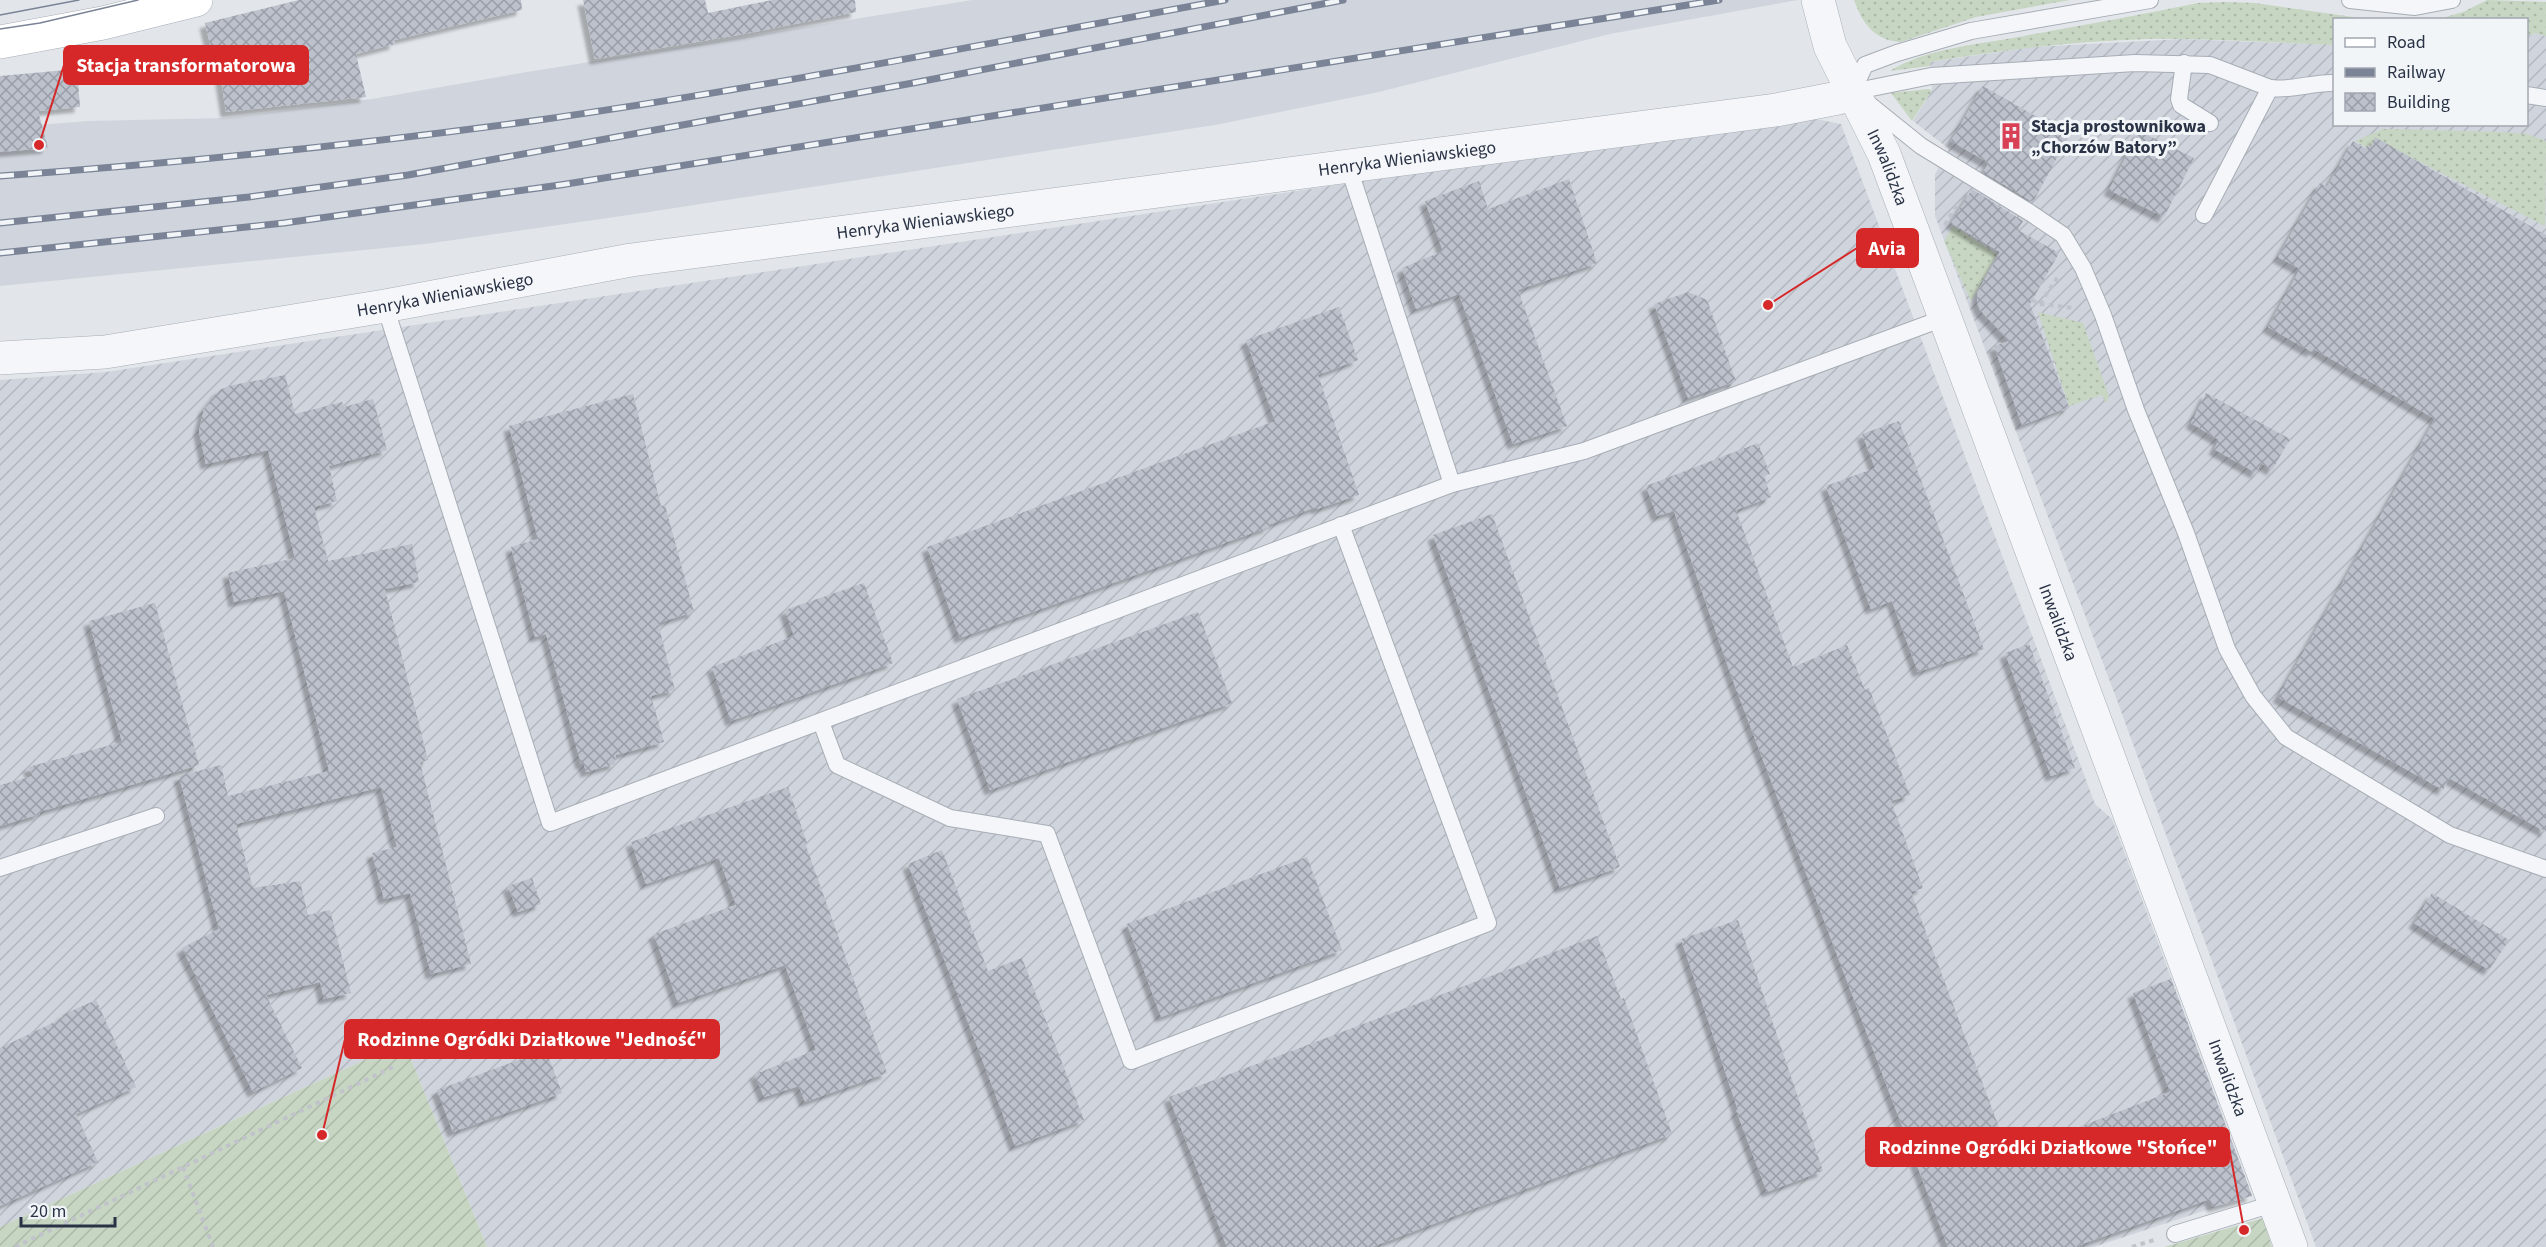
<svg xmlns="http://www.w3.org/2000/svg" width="2546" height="1247" viewBox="0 0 2546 1247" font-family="'Source Sans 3',sans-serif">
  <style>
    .built { fill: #d0d5dd }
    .industrial { fill: url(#industrial-furrows) }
    .grass { fill: url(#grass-dots) }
    .garden { fill: url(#garden-furrows) }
    .building { fill: url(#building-cross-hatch); filter: url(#shadow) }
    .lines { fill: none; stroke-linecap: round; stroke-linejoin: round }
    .lane-casing { stroke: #a7adb6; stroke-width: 18 }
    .street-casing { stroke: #a7adb6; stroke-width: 34 }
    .secondary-casing { stroke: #a7adb6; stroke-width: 34 }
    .path { stroke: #c0c3ca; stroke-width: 4; stroke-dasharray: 4.5 4.5; stroke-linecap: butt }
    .lane { stroke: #f5f6f9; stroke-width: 16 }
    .street { stroke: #f5f6f9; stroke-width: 33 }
    .secondary { stroke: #fff; stroke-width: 33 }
    .tram { stroke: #7a8496; stroke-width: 1.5 }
    .rail-casing { stroke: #7a8496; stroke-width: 7 }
    .rail { stroke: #f2f5f8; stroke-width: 4.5; stroke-dasharray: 14; stroke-linecap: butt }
    .labels { text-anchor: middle; stroke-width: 6; stroke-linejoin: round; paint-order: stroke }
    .poi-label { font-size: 18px; font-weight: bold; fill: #293345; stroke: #f2f5f8; text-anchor: start }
    .street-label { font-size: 18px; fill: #293345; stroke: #f2f5f8 }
    .leader { fill: none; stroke: #d62828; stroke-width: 2 }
    .callout-dot { fill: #d62828; stroke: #f2f5f8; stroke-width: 2 }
    .callout { fill: #d62828; stroke: #d62828; stroke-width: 2 }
    .callout-label { font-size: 20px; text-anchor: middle; font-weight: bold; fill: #fff }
  </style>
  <defs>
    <pattern id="industrial-furrows" width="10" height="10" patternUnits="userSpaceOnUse" patternTransform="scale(1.5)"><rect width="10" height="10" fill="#d0d5dd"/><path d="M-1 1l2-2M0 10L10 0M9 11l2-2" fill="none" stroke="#b3b7bf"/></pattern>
    <pattern id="grass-dots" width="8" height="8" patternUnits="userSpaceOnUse" patternTransform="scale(1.5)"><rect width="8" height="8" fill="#c7d6c2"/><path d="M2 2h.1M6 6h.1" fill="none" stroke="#abb8a8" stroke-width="1.8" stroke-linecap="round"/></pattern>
    <pattern id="garden-furrows" width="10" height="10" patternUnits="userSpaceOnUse" patternTransform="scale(1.5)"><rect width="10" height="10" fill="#c7d6c2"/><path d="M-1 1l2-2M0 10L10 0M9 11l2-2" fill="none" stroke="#abb8a8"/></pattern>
    <pattern id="building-cross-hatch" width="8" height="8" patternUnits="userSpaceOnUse" patternTransform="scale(1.5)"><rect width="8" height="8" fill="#bcc1cc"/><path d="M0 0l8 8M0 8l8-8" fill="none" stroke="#999da7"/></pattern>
    <filter id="shadow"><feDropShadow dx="-5.5" dy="5.5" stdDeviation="1.5" flood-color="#0004"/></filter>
  </defs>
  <rect width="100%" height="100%" fill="#e2e6eb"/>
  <polygon class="built" points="972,0 1798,0 1610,34 1379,92 1215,125 636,214 425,244 0,286 0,128 88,121 224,118 372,99 521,73"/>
  <g class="industrial">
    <polygon points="2535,33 2546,36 2546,1247 2316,1247 2118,703 1935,216 1935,174 1949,149 1913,121 1932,90 1930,62 2033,47 2182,39 2334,45 2334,124 2526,124 2527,36"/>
    <polygon points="1795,115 1841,124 2095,804 2112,819 2252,1195 2094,1247 487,1247 404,1042 0,1227 0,380 106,372"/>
  </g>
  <g class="grass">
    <path d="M1854,0h216l-94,17 -75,25c-26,-1 -39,-19 -47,-42z"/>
    <polygon points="2487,0 2546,2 2546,36 2535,33 2527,36 2526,20 2439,19 2463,12"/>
    <path d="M2225,2l30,1 112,16 -33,1v25c-62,-2 -124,-7 -186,-6 -74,2 -146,11 -218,23v4l-40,5c35,-22 83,-26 123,-33 62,-12 124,-22 185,-35z"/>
    <polygon points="1928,89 1932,90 1912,121 1891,93"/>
    <polygon points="2383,129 2504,132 2526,134 2544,140 2546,142 2545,226 2383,143 2377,153 2355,141"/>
    <polygon points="1953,226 1997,254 1971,301 1944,241"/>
    <polygon points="2038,312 2083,323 2109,396 2106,404 2102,395 2069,406"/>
  </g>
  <g class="garden">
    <polygon points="404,1042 487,1247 0,1247 0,1227"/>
    <polygon points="2263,1218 2272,1247 2164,1247"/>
  </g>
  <g class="building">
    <polygon points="299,0 521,0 522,10 394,40 395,44 356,54 366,97 226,112 220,73 217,74 205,23"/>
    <polygon points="583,0 705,0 708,13 772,0 855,0 856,12 750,33 595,59"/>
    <polygon points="77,69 80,107 38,111 48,148 0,152 0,76"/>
    <polygon points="1983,86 2044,121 2046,117 2071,132 2033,202 1983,172 1989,163 1951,141"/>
    <polygon points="2139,131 2194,158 2164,217 2109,190"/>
    <polygon points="2375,137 2546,235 2546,832 2449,778 2443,790 2278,697 2435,419 2314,349 2312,352 2268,327 2300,269 2278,257 2320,183 2327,187 2353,141 2366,149 2368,145 2371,147"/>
    <polygon points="1569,179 1597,263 1518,290 1567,426 1513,444 1459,294 1416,309 1402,268 1443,251 1425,201 1479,181 1488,209"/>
    <polygon points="1972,189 2023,221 2018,230 2059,253 2030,304 2069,407 2022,425 1994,346 2009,341 1980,310 1977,302 1978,291 2000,252 1951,223"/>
    <polygon points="1688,292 1707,300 1736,381 1688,398 1654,304"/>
    <polygon points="1339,307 1358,360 1318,375 1359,495 1317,509 1316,507 1268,525 1269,527 960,638 927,547 1275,421 1246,340"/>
    <polygon points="285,375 295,414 342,402 344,407 373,399 387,450 329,466 337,501 314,507 328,561 412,544 419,582 385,589 428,760 420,762 471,964 431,974 410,893 384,899 372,853 397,847 381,787 236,824 253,888 300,881 308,915 330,910 351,993 324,999 320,982 266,995 302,1068 253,1092 182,948 219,929 179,776 221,765 228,796 329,771 284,591 234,602 228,573 295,558 268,450 206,464 199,431 204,409 219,390 233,385"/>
    <polygon points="2206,393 2290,439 2272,470 2261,463 2256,473 2214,449 2219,440 2191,423"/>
    <polygon points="633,394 661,506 665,505 694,612 658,623 675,690 651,696 664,742 616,755 615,764 586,772 584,764 581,764 546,634 535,637 511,547 538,539 509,426"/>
    <polygon points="1899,421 1984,649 1918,672 1892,601 1871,609 1826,486 1875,468 1862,434"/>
    <polygon points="1758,443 1770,474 1764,476 1771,497 1736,510 1793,667 1847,645 1865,690 1869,688 1910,795 1891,801 1923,888 1911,892 2009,1154 2170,1092 2133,993 2171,979 2252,1196 2213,1207 2210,1199 2074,1247 1948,1247 1732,678 1674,511 1657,516 1646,486"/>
    <polygon points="1492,514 1620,867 1560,888 1433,535"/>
    <polygon points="864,583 893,663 731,721 712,667 794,636 785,610"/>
    <polygon points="155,603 199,765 39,812 40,814 0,826 0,785 33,776 28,767 122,742 89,621"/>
    <polygon points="1198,612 1232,703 990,790 957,699"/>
    <polygon points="2029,644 2075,768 2051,776 2005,653"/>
    <polygon points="788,787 807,843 805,843 887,1073 805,1102 799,1086 764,1097 755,1074 816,1050 785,965 678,1003 654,934 736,905 719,858 646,884 631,842"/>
    <polygon points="942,850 988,971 1022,958 1084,1120 1015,1146 908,864"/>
    <polygon points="1307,857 1342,950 1161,1017 1127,924"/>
    <polygon points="532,878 541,904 518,912 508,886"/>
    <polygon points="2432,893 2509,940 2489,970 2414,923"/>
    <polygon points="1738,920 1823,1171 1767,1192 1736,1110 1738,1110 1681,939"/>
    <polygon points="1597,936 1621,999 1624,998 1672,1134 1372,1247 1227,1247 1169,1097"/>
    <polygon points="96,1000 136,1087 76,1114 98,1162 0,1206 0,1048 63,1018 62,1015"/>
    <polygon points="546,1050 562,1093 453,1132 437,1090"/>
  </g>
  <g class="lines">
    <defs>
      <g id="lane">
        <polyline points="2350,0 2415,7 2452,0"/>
        <polyline points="2184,63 2179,99 2181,105 2210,123"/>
        <path d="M2270,88c21,3 43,-6 64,-5"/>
        <polyline points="1853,91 1865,65 1897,53 1971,31 2150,0"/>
        <polyline points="1852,92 1931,76 2135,63 2210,65 2270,88 2204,215"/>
        <polyline points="2526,95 2546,98"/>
        <polyline points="1865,101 1921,146 2032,214 2063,235 2083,268 2103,315 2136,410 2186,533 2227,649 2253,696 2286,737 2450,835 2546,869"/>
        <polyline points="385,306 550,823 1452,484 1348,165"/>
        <polyline points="1452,484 1584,451 1944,318"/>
        <polyline points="821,722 837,765 950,818 1047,834 1131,1061 1488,923 1341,525"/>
        <polyline points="0,868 156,816"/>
        <polyline points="2175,1234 2276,1203"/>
      </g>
      <g id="street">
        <path id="s1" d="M1818,0l12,46 54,108 407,1093"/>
        <path id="s2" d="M0,358l105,-6 280,-46 246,-46 1145,-150 62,-12 14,-6"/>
      </g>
      <polyline id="secondary" points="0,42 103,23 196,0"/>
    </defs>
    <use href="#lane" class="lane-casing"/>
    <use href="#street" class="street-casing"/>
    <use href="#secondary" class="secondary-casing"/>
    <g class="path">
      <polyline points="1945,225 1958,203"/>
      <polyline points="2032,300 2040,304 2074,308"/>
      <polyline points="2040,304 2059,275"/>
      <polyline points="183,1167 213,1247"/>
      <polyline points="15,1247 393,1067"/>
      <polyline points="2132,1247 2154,1240"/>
    </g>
    <use href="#lane" class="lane"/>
    <use href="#street" class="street"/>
    <use href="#secondary" class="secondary"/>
    <g class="tram">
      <polyline points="0,15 79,0"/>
      <polyline points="0,29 40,23 138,0"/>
    </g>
    <defs>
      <g id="rail">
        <path d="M0,176c178,-13 355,-31 532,-55 232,-33 462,-79 693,-121"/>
        <polyline points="0,223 249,197 408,175 913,83 1343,0"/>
        <polyline points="0,253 284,223 560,185 1719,0"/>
      </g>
    </defs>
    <use href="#rail" class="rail-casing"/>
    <use href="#rail" class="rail"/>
  </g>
  <defs>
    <symbol id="building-bare" viewBox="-9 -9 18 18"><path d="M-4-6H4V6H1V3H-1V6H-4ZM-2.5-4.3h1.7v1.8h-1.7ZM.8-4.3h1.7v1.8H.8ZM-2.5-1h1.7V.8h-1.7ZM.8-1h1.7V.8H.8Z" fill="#d84055" stroke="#f2f5f8" stroke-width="2.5" paint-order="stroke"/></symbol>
  </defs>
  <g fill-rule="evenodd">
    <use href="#building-bare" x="1992" y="117" width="38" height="38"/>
  </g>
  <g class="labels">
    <g class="poi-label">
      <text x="2031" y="132">Stacja prostownikowa<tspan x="2031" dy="21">„Chorzów Batory”</tspan></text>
    </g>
    <g class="street-label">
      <text dy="6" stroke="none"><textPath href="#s2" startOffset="1422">Henryka Wieniawskiego</textPath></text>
      <text dy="6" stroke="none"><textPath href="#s1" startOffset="182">Inwalidzka</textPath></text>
      <text dy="6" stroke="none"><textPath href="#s2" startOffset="936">Henryka Wieniawskiego</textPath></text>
      <text dy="6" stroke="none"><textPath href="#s2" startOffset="450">Henryka Wieniawskiego</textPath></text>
      <text dy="6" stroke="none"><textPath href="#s1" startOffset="668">Inwalidzka</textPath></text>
      <text dy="6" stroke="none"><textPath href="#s1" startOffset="1154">Inwalidzka</textPath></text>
    </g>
  </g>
  <path class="leader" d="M39 145L64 65M1768 305L1857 248M322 1135L345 1039M2244 1230L2229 1147"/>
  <g class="callout-dot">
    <circle cx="39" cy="145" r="6"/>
    <circle cx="1768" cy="305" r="6"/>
    <circle cx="322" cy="1135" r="6"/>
    <circle cx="2244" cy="1230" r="6"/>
  </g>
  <g class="callout">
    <rect x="64" y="46" width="244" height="38" rx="6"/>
    <rect x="1857" y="229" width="61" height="38" rx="6"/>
    <rect x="345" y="1020" width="374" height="38" rx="6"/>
    <rect x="1866" y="1128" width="363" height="38" rx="6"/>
  </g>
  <g class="callout-label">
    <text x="186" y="72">Stacja transformatorowa</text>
    <text x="1887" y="255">Avia</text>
    <text x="532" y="1046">Rodzinne Ogródki Działkowe "Jedność"</text>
    <text x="2048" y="1154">Rodzinne Ogródki Działkowe "Słońce"</text>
  </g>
  <rect x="2333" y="18" width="195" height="108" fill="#f2f5f8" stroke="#a2a7b0" stroke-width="1.5"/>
  <rect x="2345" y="38" width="30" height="9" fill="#ffffff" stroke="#a2a7b0" stroke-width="1.5"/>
  <text x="2387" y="48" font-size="18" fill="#293345">Road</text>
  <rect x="2345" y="68" width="30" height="9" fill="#7a8496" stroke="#a2a7b0" stroke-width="1.5"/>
  <text x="2387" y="78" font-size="18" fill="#293345">Railway</text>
  <rect x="2345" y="93" width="30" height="18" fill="url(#building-cross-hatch)" stroke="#a2a7b0" stroke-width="1.5"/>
  <text x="2387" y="108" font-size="18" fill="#293345">Building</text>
  <path d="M21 1217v9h94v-9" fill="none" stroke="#293345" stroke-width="3"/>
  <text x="30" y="1217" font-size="18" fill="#293345" stroke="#f2f5f8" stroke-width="4.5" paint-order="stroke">20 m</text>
</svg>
